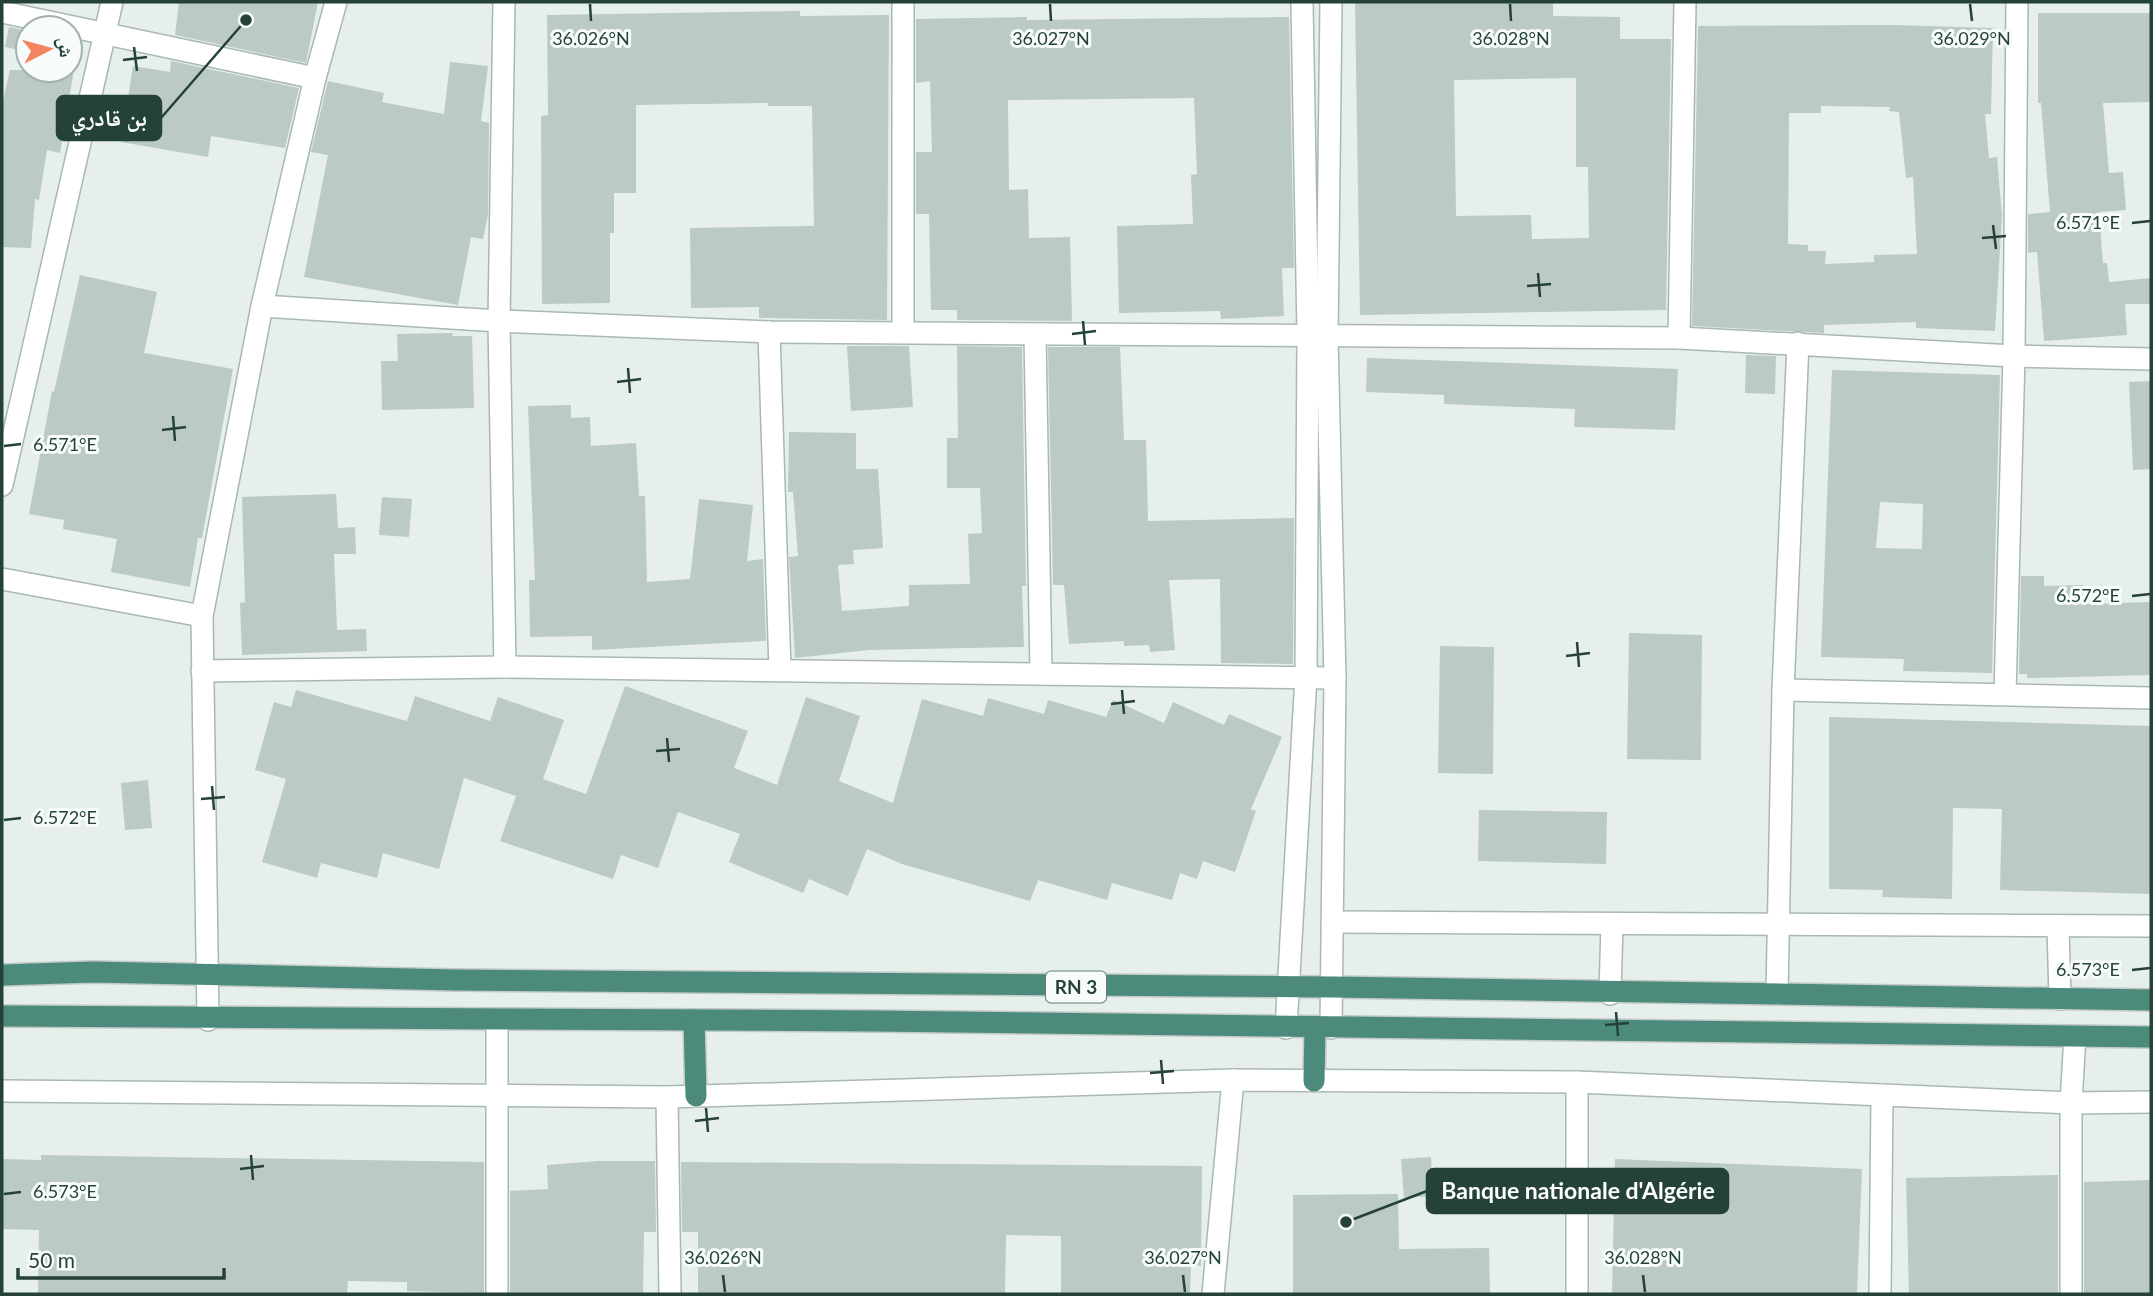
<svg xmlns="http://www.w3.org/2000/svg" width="2153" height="1296" viewBox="0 0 2153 1296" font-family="Lato,'Noto Naskh Arabic',sans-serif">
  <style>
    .building { fill: #bbcac4; fill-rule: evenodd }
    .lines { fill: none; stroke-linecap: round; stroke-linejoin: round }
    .minor-casing { stroke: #a8b8b2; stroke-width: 24 }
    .tertiary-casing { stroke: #a8b8b2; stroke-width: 24 }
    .trunk-casing { stroke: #c2cac8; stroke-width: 24 }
    .minor { stroke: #fff; stroke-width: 21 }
    .tertiary { stroke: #fff; stroke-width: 21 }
    .trunk { stroke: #4c8a7c; stroke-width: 21 }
    .ticks { fill: none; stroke: #24423a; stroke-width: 2.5 }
    .labels { text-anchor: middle; stroke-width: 6; stroke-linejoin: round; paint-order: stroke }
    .shield { fill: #f7fbf9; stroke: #637a73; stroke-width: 2 }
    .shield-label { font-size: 19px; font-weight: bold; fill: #24423a }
    .ticks-label { font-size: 18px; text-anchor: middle; fill: #24423a; stroke: #f7fbf9; stroke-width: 6; stroke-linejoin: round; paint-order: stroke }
    .leader { fill: none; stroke: #24423a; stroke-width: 2.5 }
    .callout-dot { fill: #24423a; stroke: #f7fbf9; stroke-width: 2.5 }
    .callout { fill: #24423a; stroke: #24423a; stroke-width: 2.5 }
    .callout-label { font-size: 23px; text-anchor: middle; font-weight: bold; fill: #fff }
  </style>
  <rect width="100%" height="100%" fill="#e6efeb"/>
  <g class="building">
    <polygon points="179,2 318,2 306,63 175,35"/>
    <path d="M1355,2h198v14l67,1v22h51l-5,271 -306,5zM1576,78v89h12l1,71 -57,1 -1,-24 -75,1 -2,-136z"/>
    <polygon points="800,11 800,16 889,15 887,320 759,318 759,307 691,308 690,228 814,226 812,106 768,106 768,103 636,105 636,193 614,193 614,233 610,233 610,303 542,304 541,116 548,115 547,15"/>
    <polygon points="2038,13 2151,13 2151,102 2103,103 2109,173 2123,172 2126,210 2099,212 2103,263 2107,263 2109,282 2151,278 2151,304 2125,304 2127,335 2044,341 2037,252 2028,253 2028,214 2050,212 2041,103 2038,103"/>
    <polygon points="1027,17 1027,20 1289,17 1294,268 1282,268 1284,316 1221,319 1220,311 1119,313 1117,226 1193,224 1191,175 1197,174 1194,98 1008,100 1009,190 1028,189 1029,238 1070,237 1072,321 957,320 957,310 931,310 929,214 916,214 916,152 932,152 930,81 916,83 916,19"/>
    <path d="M1892,25l101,3 -2,86h-6l4,44 8,-1 5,59 -7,115 -79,-3v-6l-92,3v8l-132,-7 6,-300zM1821,106l69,1 -1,4 10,1 7,66 7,-1 4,77 -43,1v7l-49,2 1,-13h-18v-6l-20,-1 1,-131h32z"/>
    <polygon points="9,27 28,31 28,52 5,47"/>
    <polygon points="171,61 299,88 285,148 211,136 208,157 121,142 133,66 170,72"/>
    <polygon points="450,62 488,66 481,121 489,123 488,215 483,239 471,237 458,305 304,277 328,155 311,152 328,81 384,93 382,102 444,114"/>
    <polygon points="10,70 74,70 60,153 47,150 39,200 35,199 31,248 2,247 2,105"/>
    <polygon points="80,275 157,292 144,353 233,369 202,538 198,538 190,587 111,572 117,539 63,529 64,520 29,514 52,391 54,392"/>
    <polygon points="453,333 452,336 472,336 474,408 382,410 381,361 398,361 397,334"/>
    <polygon points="847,346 909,346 913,407 851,411"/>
    <polygon points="957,346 1022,347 1026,586 1022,586 1024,647 869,650 795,658 789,557 798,556 793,492 788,492 789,432 856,433 856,469 878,469 883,548 853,550 854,564 838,565 842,611 909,606 909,585 970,584 968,534 982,533 980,488 947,488 947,438 958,438"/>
    <polygon points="1048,347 1120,347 1124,440 1146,440 1148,521 1294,518 1293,664 1221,663 1220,579 1169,580 1175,650 1150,652 1149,645 1124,646 1124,641 1069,644 1064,585 1053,585"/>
    <polygon points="1746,355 1776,356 1775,394 1745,393"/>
    <polygon points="1367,358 1678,369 1675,430 1574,427 1575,409 1444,404 1444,395 1366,392"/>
    <path d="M1832,370l168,5 -8,298 -89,-2 1,-12 -83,-2zM1880,502l43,2 -1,45 -46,-1z"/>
    <polygon points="2151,381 2151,469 2133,470 2129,382"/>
    <polygon points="571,405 571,418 590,417 591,446 636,443 639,496 645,496 647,582 690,579 699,499 753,505 747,561 763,559 766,641 592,650 592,636 530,637 529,580 535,580 528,406"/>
    <polygon points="336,494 338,528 355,527 356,554 334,554 337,630 366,629 367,651 242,655 240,603 245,602 242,497"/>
    <polygon points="382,497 412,499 409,537 379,535"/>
    <polygon points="2021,576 2044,576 2044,586 2083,585 2083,604 2151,602 2151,675 2027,678 2027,674 2019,674"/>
    <polygon points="1629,633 1702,635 1701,760 1627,759"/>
    <polygon points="1440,646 1494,647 1493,774 1438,773"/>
    <polygon points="625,686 748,731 734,768 777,785 806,697 860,716 839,781 893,803 922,699 983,716 988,698 1044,714 1048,700 1106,717 1113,700 1164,723 1173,702 1224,725 1229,714 1282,737 1251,809 1256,811 1235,872 1203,861 1197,879 1180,873 1172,900 1112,883 1107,900 1038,880 1030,901 902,864 867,849 848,896 809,879 803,893 729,862 740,834 678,812 658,868 621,855 613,879 500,841 516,796 464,778 439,869 383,853 377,878 321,863 317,878 262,862 286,779 255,770 274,702 291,707 296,690 407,721 415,696 490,721 498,697 564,720 543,779 586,794"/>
    <polygon points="1829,717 2151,726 2151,894 2000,890 2002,809 1953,808 1952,899 1882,897 1883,890 1829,889"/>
    <polygon points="148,780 152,828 125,830 121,783"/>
    <polygon points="1479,810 1607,812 1606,864 1478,861"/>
    <polygon points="41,1155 484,1162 484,1293 407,1291 407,1282 348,1281 347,1294 38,1294 39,1230 2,1229 2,1159 41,1160"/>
    <polygon points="1431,1157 1433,1196 1404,1198 1401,1159"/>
    <polygon points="1615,1159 1862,1169 1857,1294 1612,1294"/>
    <polygon points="599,1161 655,1161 656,1232 644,1232 643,1294 510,1293 510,1191 548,1189 547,1165"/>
    <polygon points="681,1162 1202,1166 1201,1266 1191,1265 1190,1294 1061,1294 1061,1236 1006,1235 1005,1294 698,1294 698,1232 682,1232"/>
    <polygon points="2058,1175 2058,1294 1909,1294 1906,1178"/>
    <polygon points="2151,1180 2151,1294 2084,1294 2084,1182"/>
    <polygon points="1398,1194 1399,1249 1489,1248 1490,1294 1293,1294 1293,1195"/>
  </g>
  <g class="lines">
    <defs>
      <g id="minor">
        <polyline points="504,2 499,321 505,667"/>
        <polyline points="2,12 315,78"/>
        <polyline points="262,306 499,321 769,332 1679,338 2014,356 2151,359"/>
        <polyline points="769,332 780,670"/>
        <polyline points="903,332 903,2"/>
        <polyline points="1035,335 1041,674"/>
        <polyline points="1679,338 1685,2"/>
        <polyline points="2,485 112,2"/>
        <polyline points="2,579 202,616"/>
        <polyline points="202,671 505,667 1335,678"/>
        <polyline points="1783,690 2151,698"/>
        <polyline points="2005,694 2014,356 2017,2"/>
        <polyline points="1333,922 2151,926"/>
        <polyline points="2058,926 2060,999"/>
        <polyline points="1610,994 1612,925"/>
        <polyline points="1777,994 1783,690 1798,343"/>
        <polyline points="497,1019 497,1294"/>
        <polyline points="208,1020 202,616 262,306 315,78 336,2"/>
        <polyline points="1577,1082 1577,1294"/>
        <polyline points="2,1091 667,1097 1233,1080 1577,1082 2071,1103 2151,1102"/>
        <polyline points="667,1097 670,1294"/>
        <polyline points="1213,1294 1233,1080"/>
        <polyline points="1880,1294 1882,1095"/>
        <polyline points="2071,1294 2071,1103 2075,1036"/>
      </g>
      <g id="tertiary">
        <polyline points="1331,2 1327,337 1335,678 1331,1028"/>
        <polyline points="1286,1028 1306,676 1308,335 1302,2"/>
      </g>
      <g id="trunk">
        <polyline points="2,975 93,972 456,980 1333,987 2151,1000"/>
        <polyline points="2,1016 874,1021 2151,1037"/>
        <polyline points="694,1020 696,1096"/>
        <polyline points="1314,1081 1315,1028"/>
      </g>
    </defs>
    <use href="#minor" class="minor-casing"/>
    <use href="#tertiary" class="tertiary-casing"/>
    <use href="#trunk" class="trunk-casing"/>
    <use href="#minor" class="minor"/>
    <use href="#tertiary" class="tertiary"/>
    <use href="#trunk" class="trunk"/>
  </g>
  <path class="ticks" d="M590,4l1,17M1050,4l1,17M1510,4l1,17M1970,4l2,17M134,47l3,24M123,60l24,-3M2132,223l18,-2M1993,225l3,24M1982,238l24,-2M1538,273l2,24M1527,286l24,-2M1083,321l2,24M1072,334l24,-3M628,368l2,25M617,382l24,-3M173,416l2,25M162,430l24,-3M4,446l17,-2M2132,596l18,-2M1577,642l2,25M1566,656l24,-3M1122,690l2,24M1111,704l24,-3M667,738l2,24M656,751l24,-2M212,786l2,24M201,799l24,-2M4,820l17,-2M2132,970l18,-2M1616,1012l2,24M1605,1025l24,-2M1161,1060l2,24M1150,1073l24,-2M706,1108l2,24M695,1121l24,-3M251,1155l2,25M240,1169l24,-3M4,1194l17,-2M723,1275l2,17M1183,1275l2,17M1643,1275l2,17"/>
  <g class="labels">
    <rect class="shield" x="1046" y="971.5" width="60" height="31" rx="5"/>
    <g class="shield-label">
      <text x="1076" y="994">RN 3</text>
    </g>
  </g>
  <g class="ticks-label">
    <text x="591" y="45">36.026°N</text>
    <text x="1051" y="45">36.027°N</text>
    <text x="1511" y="45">36.028°N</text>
    <text x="1972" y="45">36.029°N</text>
    <text x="2088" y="229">6.571°E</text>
    <text x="65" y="451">6.571°E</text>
    <text x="2088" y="602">6.572°E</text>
    <text x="65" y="824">6.572°E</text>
    <text x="2088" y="976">6.573°E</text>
    <text x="65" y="1198">6.573°E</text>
    <text x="723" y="1264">36.026°N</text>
    <text x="1183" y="1264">36.027°N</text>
    <text x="1643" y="1264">36.028°N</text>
  </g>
  <path class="leader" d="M246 20L161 118M1346 1222L1427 1191"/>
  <g class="callout-dot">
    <circle cx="246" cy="20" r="7"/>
    <circle cx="1346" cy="1222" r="7"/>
  </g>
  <g class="callout">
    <rect x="57" y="96" width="104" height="44" rx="7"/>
    <rect x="1427" y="1169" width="301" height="44" rx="7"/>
  </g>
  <g class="callout-label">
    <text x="109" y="126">بن قادري</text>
    <text x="1578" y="1199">Banque nationale d'Algérie</text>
  </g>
  <rect width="2153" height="1296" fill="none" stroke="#24423a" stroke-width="7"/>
  <g transform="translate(49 49) rotate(84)"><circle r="33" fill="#f7fbf9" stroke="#a3b1ad" stroke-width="2"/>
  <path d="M0-5L12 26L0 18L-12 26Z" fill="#f4845f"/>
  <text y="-10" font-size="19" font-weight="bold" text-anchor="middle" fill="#24423a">ش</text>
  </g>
  <path d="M18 1268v10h206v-10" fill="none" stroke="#24423a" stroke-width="3.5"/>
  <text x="28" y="1268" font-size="21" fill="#24423a" stroke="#f7fbf9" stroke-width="5" paint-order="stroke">50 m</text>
</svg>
